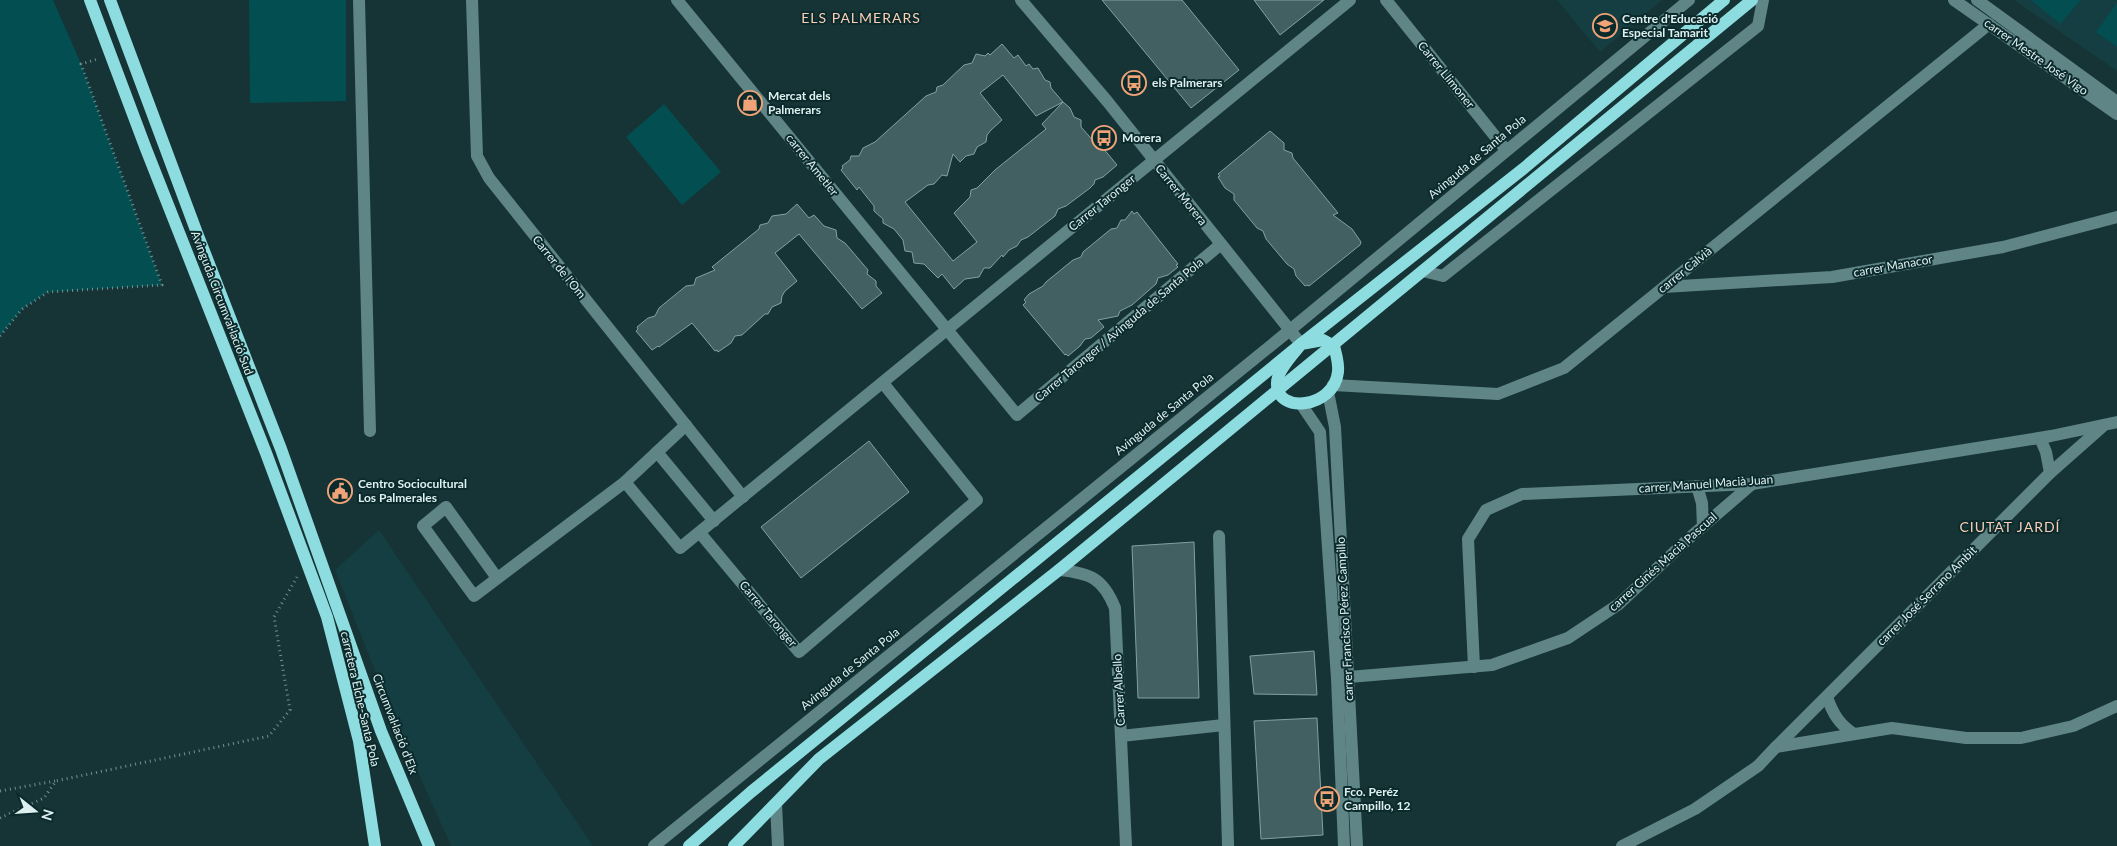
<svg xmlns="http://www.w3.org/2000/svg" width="2117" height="846" viewBox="0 0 2117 846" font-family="Lato,sans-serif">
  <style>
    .built { fill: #143e41 }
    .green { fill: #034e51 }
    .building { fill: #426062; stroke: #81a1a3 }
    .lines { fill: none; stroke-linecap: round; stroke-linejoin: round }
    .path { stroke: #768e8f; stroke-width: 3; stroke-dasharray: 1 4; stroke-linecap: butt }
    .minor { stroke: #608587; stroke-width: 12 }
    .major { stroke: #8ddce0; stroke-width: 12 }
    .labels { text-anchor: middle; stroke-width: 4; stroke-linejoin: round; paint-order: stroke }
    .poi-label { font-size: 12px; font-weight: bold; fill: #deeff0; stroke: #0b2a2c; text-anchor: start }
    .street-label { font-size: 12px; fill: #deeff0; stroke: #0b2a2c }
    .neighbourhood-label { font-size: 14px; letter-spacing: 1px; fill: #faceb6; stroke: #0b2a2c }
  </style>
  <rect width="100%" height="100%" fill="#163436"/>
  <g class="built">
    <polygon points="1557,0 1662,0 1600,52"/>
    <polygon points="2014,0 2117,0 2117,71"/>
    <polygon points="379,530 593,846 451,846 396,723 335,570"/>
  </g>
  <g class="green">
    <polygon points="0,0 53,0 81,64 162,285 48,292 22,309 0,336"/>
    <polygon points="249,0 346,0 346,101 250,103"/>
    <polygon points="2031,0 2081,0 2060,24"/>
    <polygon points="2117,3 2117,47 2096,32"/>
    <polygon points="664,104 721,172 682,205 626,137"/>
  </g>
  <g class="building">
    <polygon points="1102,0 1182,0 1239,70 1191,108"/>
    <polygon points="1254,0 1324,0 1280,35"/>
    <polygon points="1002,44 1014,58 1018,55 1026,66 1029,64 1033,69 1038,68 1045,80 1050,82 1051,88 1063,102 1036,116 1003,75 980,93 1002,120 991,130 987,135 986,142 977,147 974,154 966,156 960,162 953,154 947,176 942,175 934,184 928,185 905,202 953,261 977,242 954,213 970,197 971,190 977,188 995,170 1046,129 1042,124 1063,102 1070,108 1074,117 1081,120 1081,127 1096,144 1098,142 1117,165 1103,177 1095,180 1094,184 1090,188 1066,206 1058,209 1055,216 1028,237 1021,240 1017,246 1009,250 1003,257 1002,255 990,268 984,268 979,277 965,279 954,289 942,274 938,278 924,264 914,263 912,252 905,251 903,240 894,229 883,223 883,219 874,211 874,206 859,187 857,190 841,170 843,168 842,166 850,160 851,156 859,156 863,148 875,142 926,96 936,92 937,87 943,85 964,65 972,63 976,54 985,56 988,53 990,55"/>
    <polygon points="1270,131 1284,143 1284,150 1292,153 1293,158 1338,213 1333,215 1352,229 1361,242 1360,245 1309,286 1307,285 1305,286 1296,276 1294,269 1287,264 1266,239 1263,231 1257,228 1234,200 1234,194 1225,188 1218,177 1220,176 1218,174"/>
    <polygon points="797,204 809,218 814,215 824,226 836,230 837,238 845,243 868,270 867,274 876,281 876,286 882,293 862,309 799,234 775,253 797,281 785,291 782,296 781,303 772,307 768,314 765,314 742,335 735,336 731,343 718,352 717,350 715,351 692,323 659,347 658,346 652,350 636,331 638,329 637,327 648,318 655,316 659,308 686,286 694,285 696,278 715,270 712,267 759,229 760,225 768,223 772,216 786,214"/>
    <polygon points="1132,211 1134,214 1137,212 1178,264 1176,265 1178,267 1168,275 1158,278 1156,284 1132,305 1120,311 1118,316 1098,320 1104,327 1091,338 1085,339 1080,346 1068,356 1066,354 1065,355 1023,305 1026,302 1024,300 1029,294 1043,286 1046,282 1073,260 1081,257 1083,252 1111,229 1117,228 1121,220 1125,220"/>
    <polygon points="869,441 909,492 801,578 761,527"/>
    <polygon points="1194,542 1199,698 1138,698 1132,546"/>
    <polygon points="1314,651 1317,695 1254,694 1250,656"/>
    <polygon points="1317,718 1323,835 1261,839 1254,721"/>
  </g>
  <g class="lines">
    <g class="path">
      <polyline points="0,336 22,309 48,292 162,285 81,64 98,59"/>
      <polyline points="0,791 55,781"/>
      <polyline points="0,818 44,798 56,781 269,736 290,710 274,617 297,577"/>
    </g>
    <g class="minor">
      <polyline points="359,0 370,431"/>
      <polyline points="472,0 477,156 489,178 743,497"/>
      <polyline points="677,0 1017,415 1221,244"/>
      <polyline points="1021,0 1107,101 1301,344"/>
      <polyline points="1386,0 1506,150"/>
      <polyline points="1954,0 2117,114"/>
      <polyline points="1977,0 2117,102"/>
      <polyline points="1423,271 1443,276 1758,26 1763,0"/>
      <polyline points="1664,287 1832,277 2003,247 2117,217"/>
      <polyline points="1333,385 1498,394 1564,368 1989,24"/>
      <polyline points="1328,392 1335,427 1357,846"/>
      <polyline points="1301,404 1320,432 1337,678 1344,846"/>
      <polyline points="2040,438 2046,452 2050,473"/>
      <polyline points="657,452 714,521"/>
      <polyline points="625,482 686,425"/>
      <polyline points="1697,486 1702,503 1703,526"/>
      <polyline points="700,533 799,652 977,500 883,383"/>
      <polyline points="1219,536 1228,845"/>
      <path d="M1059,570c31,3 44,8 56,38l11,238"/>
      <polyline points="497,578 446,507 423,526 474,596 625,482 680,548 1350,0"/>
      <polyline points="1474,667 1468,539 1486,510 1522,494 1752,484 2051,436 2117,422"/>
      <polyline points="1337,678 1492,665 1568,638 1619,604 1687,540 1752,484"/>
      <path d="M1827,697c6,17 12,27 27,37"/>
      <polyline points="1121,736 1224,725"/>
      <polyline points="1776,747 2050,473 2102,427"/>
      <polyline points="776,804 778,846"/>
      <polyline points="654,846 1290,330 1689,0"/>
      <polyline points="1622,846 1695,809 1758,766 1776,747 1892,728 1966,738 2021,738 2073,726 2117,706"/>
    </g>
    <g class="major">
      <polyline points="90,0 146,149 266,453 327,617 359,741 375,846"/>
      <polyline points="110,0 197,233 281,449 381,731 429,846"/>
      <path d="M1323,340l11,6c2,8 5,17 4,26 -4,36 -62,43 -61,11 0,-13 17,-29 24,-39z"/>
      <polyline points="689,846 751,792 1301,344 1523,169 1724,0"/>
      <polyline points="734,846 819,759 1059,570 1752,0"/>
    </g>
  </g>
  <defs>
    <symbol id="school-ring" viewBox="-11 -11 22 22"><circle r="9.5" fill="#0b2a2c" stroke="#efa377" stroke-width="1.5"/><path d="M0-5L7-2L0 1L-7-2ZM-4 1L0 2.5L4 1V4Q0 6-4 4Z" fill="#efa377"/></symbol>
    <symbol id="bus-ring" viewBox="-11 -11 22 22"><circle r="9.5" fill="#0b2a2c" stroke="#efa377" stroke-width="1.5"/><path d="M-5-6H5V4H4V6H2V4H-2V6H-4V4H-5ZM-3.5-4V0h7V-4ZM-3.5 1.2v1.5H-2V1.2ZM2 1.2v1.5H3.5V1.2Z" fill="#efa377"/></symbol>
    <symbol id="shop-ring" viewBox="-11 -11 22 22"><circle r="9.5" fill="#0b2a2c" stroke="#efa377" stroke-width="1.5"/><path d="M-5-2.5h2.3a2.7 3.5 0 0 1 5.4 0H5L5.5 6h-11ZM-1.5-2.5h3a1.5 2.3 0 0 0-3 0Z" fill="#efa377"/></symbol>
    <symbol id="civic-ring" viewBox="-11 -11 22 22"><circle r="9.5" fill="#0b2a2c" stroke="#efa377" stroke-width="1.5"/><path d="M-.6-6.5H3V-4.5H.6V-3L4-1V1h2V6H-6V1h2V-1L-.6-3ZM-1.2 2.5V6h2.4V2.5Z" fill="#efa377"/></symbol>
  </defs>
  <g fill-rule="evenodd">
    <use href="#school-ring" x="1591" y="12" width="28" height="28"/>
    <use href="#bus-ring" x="1120" y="69" width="28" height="28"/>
    <use href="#shop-ring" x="736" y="89" width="28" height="28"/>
    <use href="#bus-ring" x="1090" y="124" width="28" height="28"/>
    <use href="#civic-ring" x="326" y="477" width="28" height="28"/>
    <use href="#bus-ring" x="1313" y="785" width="28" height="28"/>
  </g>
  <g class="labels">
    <g class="poi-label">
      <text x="1622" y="23">Centre d'Educació<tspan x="1622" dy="14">Especial Tamarit</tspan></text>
      <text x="1152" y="87">els Palmerars</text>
      <text x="768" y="100">Mercat dels<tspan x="768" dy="14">Palmerars</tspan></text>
      <text x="1122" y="142">Morera</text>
      <text x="358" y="488">Centro Sociocultural<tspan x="358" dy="14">Los Palmerales</tspan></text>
      <text x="1344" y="796">Fco. Peréz<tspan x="1344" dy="14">Campillo, 12</tspan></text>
    </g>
    <g class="street-label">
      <text transform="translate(2036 57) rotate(35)" y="4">carrer Mestre José Vigo</text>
      <text transform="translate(1446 75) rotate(51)" y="4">Carrer Llimoner</text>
      <text transform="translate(1477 157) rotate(-40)" y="4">Avinguda de Santa Pola</text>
      <text transform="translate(812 165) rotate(51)" y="4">carrer Ametler</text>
      <text transform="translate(1181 195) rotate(51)" y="4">Carrer Morera</text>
      <text transform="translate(1102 203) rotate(-39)" y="4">Carrer Taronger</text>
      <text transform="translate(1893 266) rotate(-10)" y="4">carrer Manacor</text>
      <text transform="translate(559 267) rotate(51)" y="4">Carrer de l'Om</text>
      <text transform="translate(1685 270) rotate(-39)" y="4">carrer Calvià</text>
      <text transform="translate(222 303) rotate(69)" y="4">Avinguda Circumval·lació Sud</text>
      <text transform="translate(1119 330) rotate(-40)" y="4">Carrer Taronger / Avinguda de Santa Pola</text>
      <text transform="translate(1164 414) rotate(-39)" y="4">Avinguda de Santa Pola</text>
      <text transform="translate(1706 484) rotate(-4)" y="4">carrer Manuel Macià Juan</text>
      <text transform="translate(1663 562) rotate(-42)" y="4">carrer Ginés Macià Pascual</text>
      <text transform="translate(1927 596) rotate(-45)" y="4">carrer José Serrano Ambit</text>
      <text transform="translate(768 614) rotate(50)" y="4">Carrer Taronger</text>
      <text transform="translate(1345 619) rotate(-93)" y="4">carrer Francisco Pérez Campillo</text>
      <text transform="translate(850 669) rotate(-39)" y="4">Avinguda de Santa Pola</text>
      <text transform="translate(1119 690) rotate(-93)" y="4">Carrer Albello</text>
      <text transform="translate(360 699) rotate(77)" y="4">carretera Elche-Santa Pola</text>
      <text transform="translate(395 724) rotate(69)" y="4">Circumval·lació d'Elx</text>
    </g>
    <g class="neighbourhood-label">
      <text x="861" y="23">ELS PALMERARS</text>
      <text x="2010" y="532">CIUTAT JARDÍ</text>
    </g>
  </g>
  <g transform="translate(35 811) rotate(107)" stroke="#0b2a2c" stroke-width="4" paint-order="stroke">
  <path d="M0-4L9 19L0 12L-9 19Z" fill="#deeff0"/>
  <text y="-8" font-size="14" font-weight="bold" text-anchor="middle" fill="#deeff0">N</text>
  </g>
</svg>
